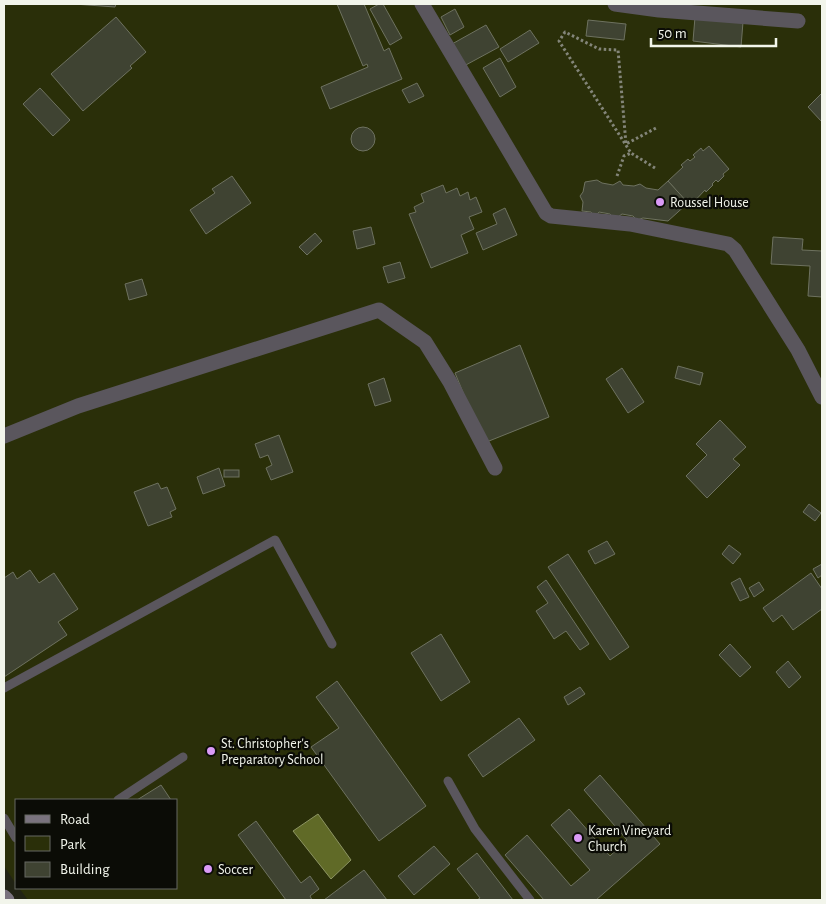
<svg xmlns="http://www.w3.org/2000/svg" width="826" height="904" viewBox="0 0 826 904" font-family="'Alegreya Sans',sans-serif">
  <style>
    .green { fill: #2a2f09 }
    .water { fill: #606a27; stroke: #8c9462 }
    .building { fill: #3f4332; stroke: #6e7260 }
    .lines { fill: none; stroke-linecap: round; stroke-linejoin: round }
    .path { stroke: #838579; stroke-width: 3; stroke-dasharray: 2.5 2.5; stroke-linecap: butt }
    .service { stroke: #5a565d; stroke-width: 9 }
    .minor { stroke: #5a565d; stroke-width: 15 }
    .secondary { stroke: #7a737e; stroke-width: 15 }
    .poi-dot { fill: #da9af6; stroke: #0b0c06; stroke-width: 2 }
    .labels { text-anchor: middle; stroke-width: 4.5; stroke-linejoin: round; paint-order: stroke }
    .poi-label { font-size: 14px; fill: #f2f5eb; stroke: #0b0c06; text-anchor: start }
  </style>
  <rect width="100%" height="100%" fill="#212314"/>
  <polygon class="green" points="4,4 822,4 822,900 28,900 19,888 176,888 176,800 16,800 16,884 4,866"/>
  <polygon class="water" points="318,814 351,860 331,879 293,831"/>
  <g class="building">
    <polygon points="74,4 116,4 115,7"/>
    <polygon points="337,4 364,4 384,51 389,48 402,79 330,109 321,87 368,67 367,64 363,66"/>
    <polygon points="379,4 383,4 402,38 390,45 370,9"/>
    <polygon points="455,9 464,27 450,35 441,17"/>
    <polygon points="116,17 146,52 130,66 132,68 83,111 51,74"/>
    <polygon points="695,17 743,22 741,47 693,41"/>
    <polygon points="588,20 626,24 624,40 586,36"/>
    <polygon points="486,25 499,47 464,66 452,44"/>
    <polygon points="530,30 539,43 508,62 500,49"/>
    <polygon points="500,58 516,87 500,97 483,68"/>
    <polygon points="417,83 424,96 409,103 402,90"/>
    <polygon points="40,88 70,120 53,136 23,104"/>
    <polygon points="822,93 822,122 808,107"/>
    <circle cx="363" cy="139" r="12"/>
    <polygon points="709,146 729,169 723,174 724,176 718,182 716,180 712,184 713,185 706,192 705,190 690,206 668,181 683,167 681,165 688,159 690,161 695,157 693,155 701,148 703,151"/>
    <polygon points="232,176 251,203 206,234 190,210 215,193 212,189"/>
    <polygon points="597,180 602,183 613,185 620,181 623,185 634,186 640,184 646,188 658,190 668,181 688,203 668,221 643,218 637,220 633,216 622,214 615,219 610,214 599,212 595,217 591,212 582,211 583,202 580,196 583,192 585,182"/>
    <polygon points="443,185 446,193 457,188 460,196 468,192 470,200 476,197 482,212 469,217 474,229 461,235 468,253 431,268 409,214 416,212 414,207 424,202 421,194"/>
    <polygon points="505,208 517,235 483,250 476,233 497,224 493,214"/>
    <polygon points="371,227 375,244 357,249 353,231"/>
    <polygon points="315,233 322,241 307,255 299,247"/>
    <polygon points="773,237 803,239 802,250 822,251 822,297 808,296 810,266 771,264"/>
    <polygon points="400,262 405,278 388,283 383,267"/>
    <polygon points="142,279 147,295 129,300 125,284"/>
    <polygon points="520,345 549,417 484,443 455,373"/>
    <polygon points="678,366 703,373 700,385 675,378"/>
    <polygon points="622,368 644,402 628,413 606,379"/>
    <polygon points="384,378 391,401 375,406 368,384"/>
    <polygon points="720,420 746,447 733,459 740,465 707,498 686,476 707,455 696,444"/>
    <polygon points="279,435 293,472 271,480 266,468 272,465 268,455 260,458 255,444"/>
    <polygon points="219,468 225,486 203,494 197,477"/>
    <rect x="224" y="470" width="15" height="7"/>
    <polygon points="158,483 161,489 167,487 176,509 170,512 172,517 148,526 134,492"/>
    <polygon points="809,504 821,513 815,521 803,512"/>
    <polygon points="607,541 615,554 595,564 588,551"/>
    <polygon points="729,545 741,554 733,564 722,554"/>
    <polygon points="568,554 629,647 610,660 548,567"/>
    <polygon points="822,564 822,575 818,578 813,569"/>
    <polygon points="30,570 39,583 54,573 78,609 58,622 67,635 4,677 4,578 13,572 17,579"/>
    <polygon points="811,573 822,589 822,609 793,630 782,615 773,622 763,608"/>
    <polygon points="740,578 749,597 740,601 731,583"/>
    <polygon points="546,580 589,644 580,650 566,631 554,639 536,611 548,603 537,587"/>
    <polygon points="759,582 764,590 754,597 749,588"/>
    <polygon points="441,634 470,682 441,701 411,653"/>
    <polygon points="730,644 751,667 740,677 719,655"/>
    <polygon points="788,661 801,677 789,688 776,672"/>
    <polygon points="337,681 426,806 379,841 311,747 339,728 316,697"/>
    <polygon points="580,687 585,694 568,705 564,697"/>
    <polygon points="519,718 535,740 483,777 468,755"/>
    <polygon points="600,775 660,844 596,900 544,900 505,855 527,835 571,886 590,870 551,825 569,809 610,856 627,840 584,790"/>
    <polygon points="161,785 171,800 137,800"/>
    <polygon points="256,821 301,883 310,876 319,889 310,896 312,900 286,900 238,835"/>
    <polygon points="434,846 450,864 414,895 398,876"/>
    <polygon points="477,853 513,900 477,900 480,898 457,869"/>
    <polygon points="364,870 387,900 324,900"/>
  </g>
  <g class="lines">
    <g class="path">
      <polyline points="655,168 631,153 559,41 565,32 599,49 618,50 626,144 656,128"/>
      <polyline points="617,176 624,156 631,153"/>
    </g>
    <g class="service">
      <polyline points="4,688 275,540 332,644"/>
      <polyline points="448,781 475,829 530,900"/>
      <polyline points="118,800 183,757"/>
      <polyline points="4,818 16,838"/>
    </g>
    <g class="minor">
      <polyline points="422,4 546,213 551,216 630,224 728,244 735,250 798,350 822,397"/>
      <polyline points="615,4 659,10 798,21"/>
      <polyline points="4,436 78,406 379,310 425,342 450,382 495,468"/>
    </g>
    <polyline class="secondary" points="4,897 7,900"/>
  </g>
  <g class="poi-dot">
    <circle cx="660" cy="202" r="5"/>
    <circle cx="211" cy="751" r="5"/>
    <circle cx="578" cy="838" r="5"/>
    <circle cx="208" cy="869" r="5"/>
  </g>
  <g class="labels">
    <g class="poi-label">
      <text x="670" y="207">Roussel House</text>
      <text x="221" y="748">St. Christopher's<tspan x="221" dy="16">Preparatory School</tspan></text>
      <text x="588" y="835">Karen Vineyard<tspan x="588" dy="16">Church</tspan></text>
      <text x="218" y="874">Soccer</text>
    </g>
  </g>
  <rect width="826" height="904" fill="none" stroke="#f2f5eb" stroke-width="10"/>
  <rect x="15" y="799" width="162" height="90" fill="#0b0c06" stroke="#676962"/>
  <rect x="25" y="815" width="25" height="8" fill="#7a737e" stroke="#676962"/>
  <text x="60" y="824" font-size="15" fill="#f2f5eb">Road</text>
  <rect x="25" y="836" width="25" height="15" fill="#2a2f09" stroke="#676962"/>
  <text x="60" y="849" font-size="15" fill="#f2f5eb">Park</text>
  <rect x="25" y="862" width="25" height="15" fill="#3f4332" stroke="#676962"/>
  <text x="60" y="874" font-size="15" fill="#f2f5eb">Building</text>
  <path d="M651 38v8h125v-8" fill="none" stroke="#f2f5eb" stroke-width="2.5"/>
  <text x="658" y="38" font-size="15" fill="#f2f5eb" stroke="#0b0c06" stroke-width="4" paint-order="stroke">50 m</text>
</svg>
